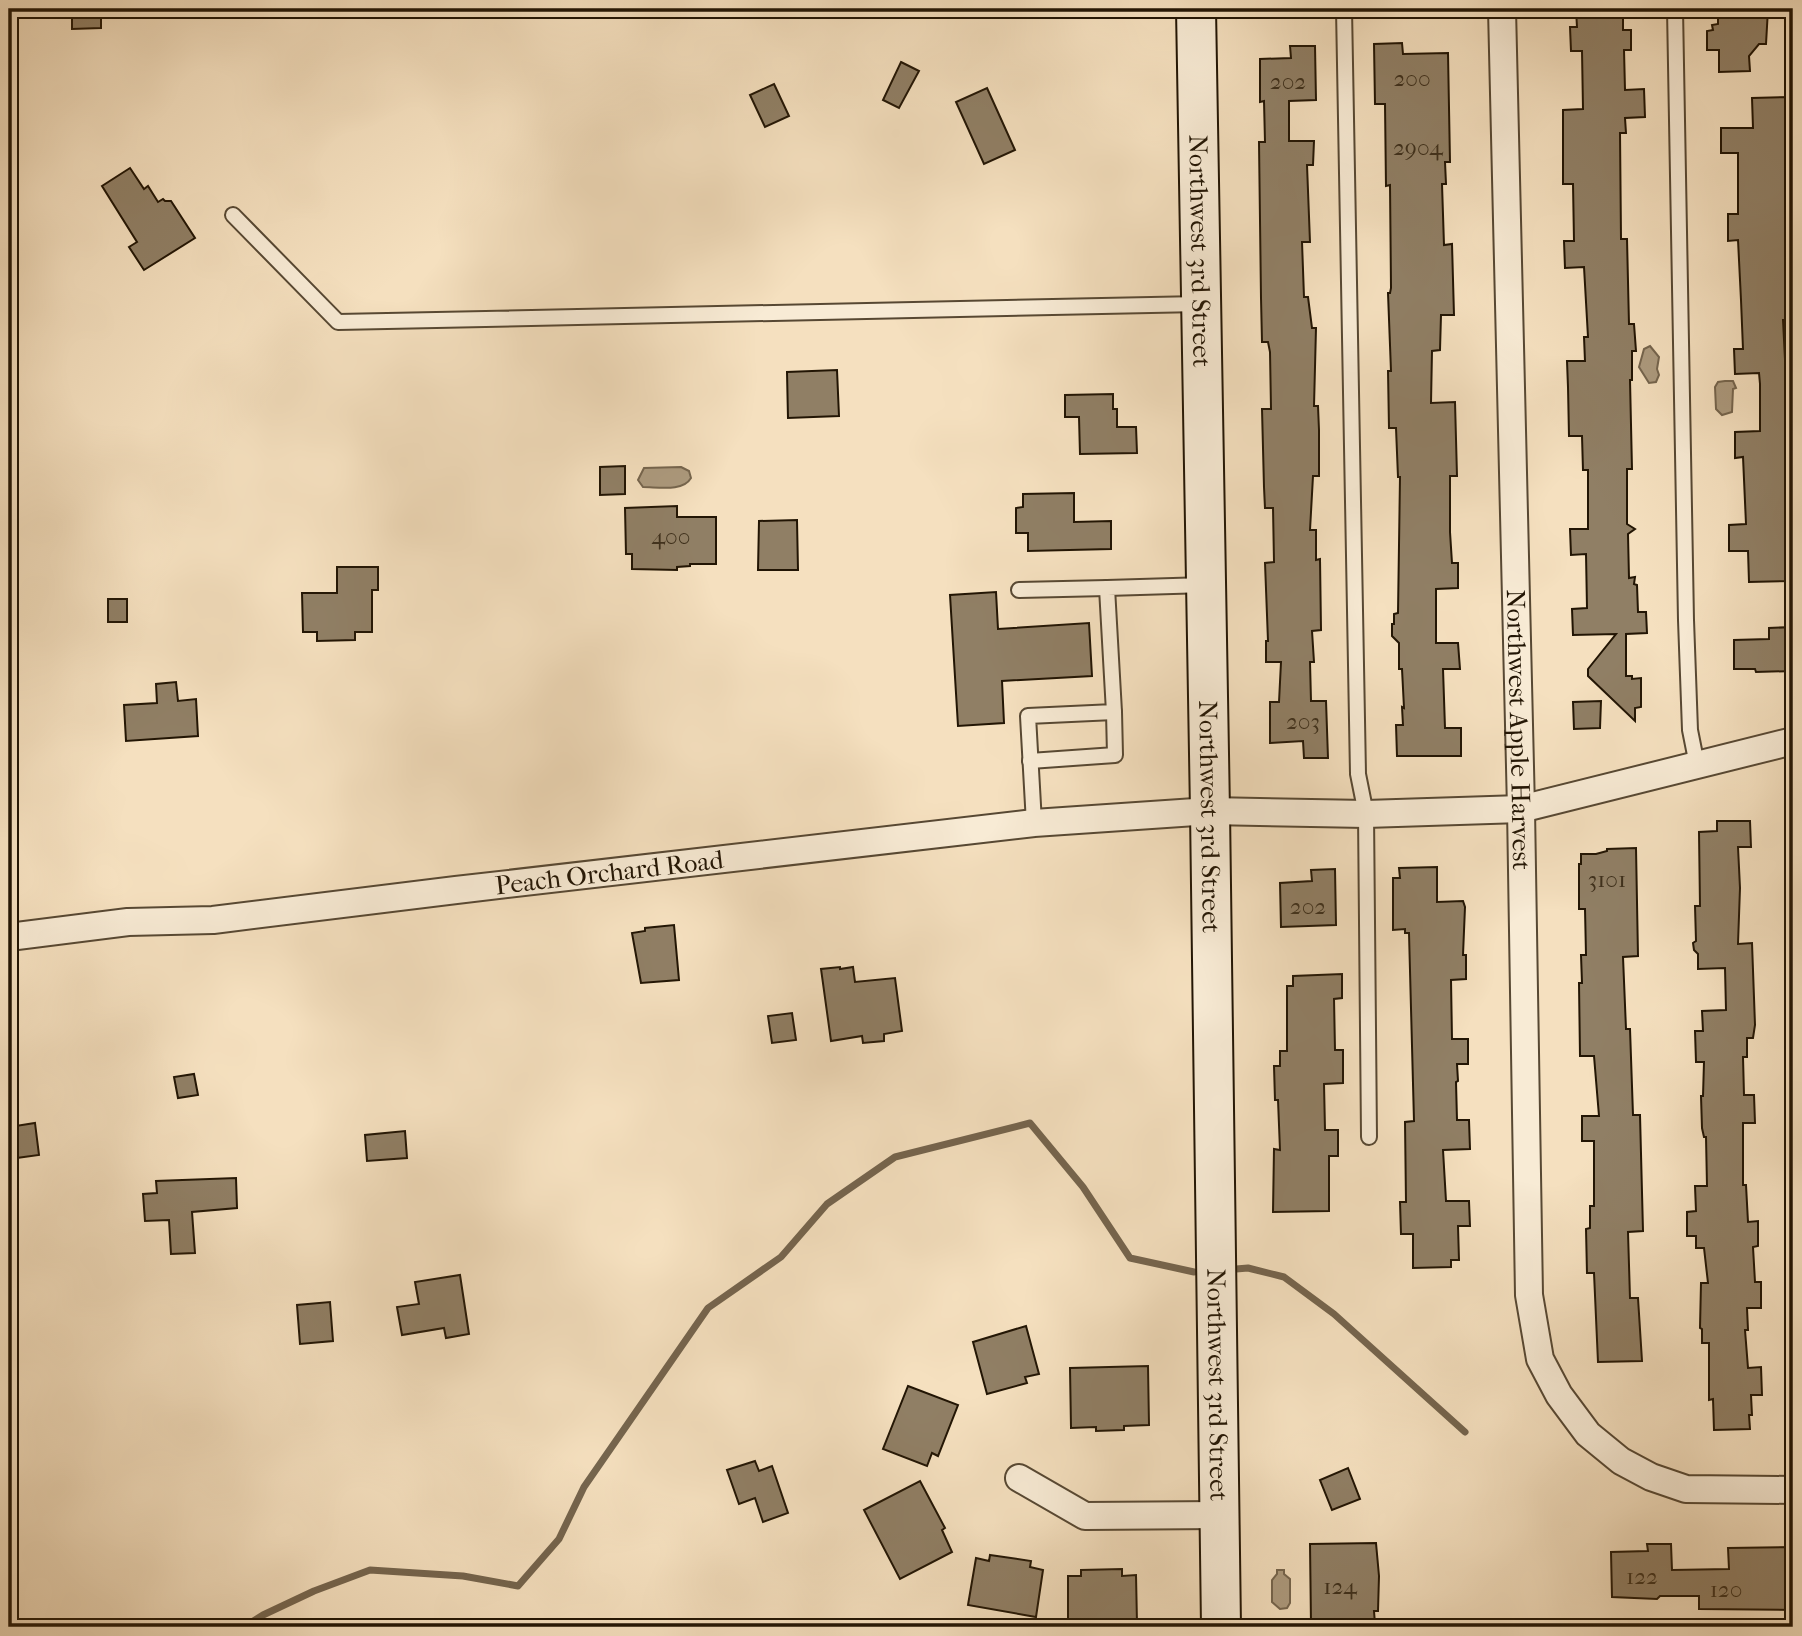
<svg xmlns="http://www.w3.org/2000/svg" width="1802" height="1636" viewBox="0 0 1802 1636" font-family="'IM FELL French Canon',serif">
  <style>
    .water { fill: #ad9b7f; stroke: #75654e; stroke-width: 2 }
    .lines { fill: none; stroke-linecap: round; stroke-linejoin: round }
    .stream { stroke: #75654e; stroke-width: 7 }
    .building { fill: #907f65; stroke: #221504; stroke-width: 2 }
    .lane-casing { stroke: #574833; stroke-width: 18 }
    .street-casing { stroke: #574833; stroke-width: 30 }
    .secondary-casing { stroke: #221504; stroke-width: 42 }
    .lane { stroke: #f8ebd5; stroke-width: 14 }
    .street { stroke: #f8ebd5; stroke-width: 26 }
    .secondary { stroke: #f8ebd5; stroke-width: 38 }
    .labels { text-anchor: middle; stroke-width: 5; stroke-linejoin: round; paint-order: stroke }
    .number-label { font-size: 23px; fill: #3e301c }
    .street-label { font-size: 26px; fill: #221504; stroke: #f8ebd5 }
  </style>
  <rect width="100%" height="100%" fill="#f5e0bf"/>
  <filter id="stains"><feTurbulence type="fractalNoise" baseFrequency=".00286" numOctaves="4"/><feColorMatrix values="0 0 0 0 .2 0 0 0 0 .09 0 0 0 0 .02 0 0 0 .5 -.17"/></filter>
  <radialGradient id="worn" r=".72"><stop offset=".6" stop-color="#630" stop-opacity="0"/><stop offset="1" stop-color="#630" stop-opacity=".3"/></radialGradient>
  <g class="water">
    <polygon points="1650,346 1659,357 1657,369 1659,375 1656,382 1649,383 1639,367 1644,349"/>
    <polygon points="1725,381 1733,381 1736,388 1733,389 1732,412 1722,415 1716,409 1715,387 1718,382"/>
    <path d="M681,467l8,4 2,7c-8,14 -33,9 -48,9l-5,-7 6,-12z"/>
    <polygon points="1277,1570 1284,1570 1284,1574 1290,1579 1290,1603 1287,1608 1280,1609 1272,1602 1272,1580 1277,1574"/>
  </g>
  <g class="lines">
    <g class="stream">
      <polyline points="1236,1269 1248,1268 1284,1277 1334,1314 1465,1432"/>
      <polyline points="244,1627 263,1615 314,1591 370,1570 463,1576 518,1586 559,1539 584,1487 708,1308 781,1257 827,1204 895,1157 1030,1123 1083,1187 1130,1258 1194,1272"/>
    </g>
  </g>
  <g class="building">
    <polygon points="72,9 101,9 101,28 72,29"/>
    <polygon points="1576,9 1623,9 1623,30 1631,30 1631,50 1624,50 1625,90 1644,89 1645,117 1625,118 1626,133 1620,133 1621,239 1627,239 1629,324 1634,324 1636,351 1632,351 1632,380 1630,380 1632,469 1627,469 1627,524 1635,529 1628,534 1629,578 1635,577 1634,584 1637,585 1638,612 1646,612 1647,633 1626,634 1626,676 1632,676 1632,679 1641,678 1641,707 1635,708 1635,721 1588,676 1588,669 1616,634 1573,635 1572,609 1587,608 1586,554 1571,555 1570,529 1588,529 1588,470 1583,470 1582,436 1569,436 1568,387 1567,361 1585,361 1584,337 1588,337 1584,267 1565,268 1564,241 1574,241 1573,184 1563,184 1563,110 1583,109 1582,51 1571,51 1570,27 1577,27"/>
    <polygon points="1718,9 1768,9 1766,44 1759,44 1749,56 1750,71 1719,72 1719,50 1707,50 1707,31 1713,30 1712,25 1718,24"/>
    <polygon points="1402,43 1403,54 1448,53 1450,162 1445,162 1446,184 1442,184 1444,245 1452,244 1454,315 1441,315 1440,350 1432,351 1431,403 1455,402 1457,476 1450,476 1450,532 1452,563 1458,563 1458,588 1436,589 1436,643 1458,643 1460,669 1443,669 1445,728 1461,728 1461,756 1397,756 1396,725 1403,725 1402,707 1404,708 1402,669 1399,669 1399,643 1392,636 1392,624 1394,624 1394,614 1398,613 1400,477 1398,477 1396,428 1389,428 1388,371 1391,371 1388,293 1390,293 1391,288 1390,185 1386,186 1385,104 1375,104 1374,44"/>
    <polygon points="1290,46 1315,46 1316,100 1289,101 1289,141 1314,141 1313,165 1307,165 1310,242 1302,242 1304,297 1308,297 1312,328 1316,328 1314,406 1318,406 1319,430 1319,476 1313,476 1310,530 1316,530 1316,560 1320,559 1321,630 1312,631 1314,662 1310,662 1311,701 1326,701 1328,758 1304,758 1303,741 1270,743 1270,702 1279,702 1281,662 1266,662 1266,641 1268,641 1265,563 1274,562 1273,508 1265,508 1264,487 1262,409 1271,409 1270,352 1268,342 1262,342 1261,298 1259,142 1265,142 1264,101 1260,102 1260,59 1291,58"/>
    <polygon points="901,62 919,71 899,108 883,100"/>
    <polygon points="774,84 789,116 765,127 750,95"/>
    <polygon points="987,88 1015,150 984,164 956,102"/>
    <polygon points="1793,97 1793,136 1791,136 1793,320 1783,320 1785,359 1793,359 1793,581 1749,582 1748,551 1729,551 1729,525 1746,524 1743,457 1735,458 1735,432 1760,431 1760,384 1759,373 1735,374 1734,349 1743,349 1741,300 1738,240 1728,241 1728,214 1738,214 1738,153 1721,153 1721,128 1753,128 1752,98"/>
    <polygon points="130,168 144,189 148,186 158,202 163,199 165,201 171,201 195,238 144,270 129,247 137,242 102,186"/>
    <polygon points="837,370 839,416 788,418 787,372"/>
    <polygon points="1113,394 1113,409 1117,409 1117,427 1136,427 1137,453 1080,454 1079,417 1065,417 1065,395"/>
    <polygon points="625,466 625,494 600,495 600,467"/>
    <polygon points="1074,493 1074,522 1111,521 1111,549 1028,551 1028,533 1016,533 1016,508 1023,507 1023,494"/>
    <polygon points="677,506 677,517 716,517 716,564 690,564 690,566 677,567 677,570 632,569 632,554 626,554 625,508"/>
    <polygon points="797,520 798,570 758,570 759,521"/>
    <polygon points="337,567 378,567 378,590 372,590 372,632 355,632 355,640 317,641 317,632 303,632 302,593 337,593"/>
    <polygon points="996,592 998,629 1089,623 1092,676 1002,681 1004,723 958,726 950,595"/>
    <rect x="108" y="599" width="19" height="23"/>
    <polygon points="1793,627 1793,671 1756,672 1755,669 1734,669 1734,640 1769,639 1769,628"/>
    <polygon points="176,682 178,701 196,699 198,736 126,741 124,705 157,703 156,684"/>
    <polygon points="1601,701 1600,728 1574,729 1573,702"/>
    <polygon points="1717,821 1750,821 1751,847 1738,847 1740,888 1738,944 1752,943 1755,1025 1753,1038 1747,1038 1747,1057 1743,1057 1744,1095 1754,1095 1755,1123 1743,1123 1743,1185 1746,1185 1748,1222 1758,1221 1758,1246 1753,1247 1755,1282 1761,1282 1761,1308 1747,1308 1748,1330 1745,1330 1748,1368 1761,1367 1762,1395 1751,1395 1752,1415 1749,1415 1750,1429 1714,1430 1713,1399 1709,1400 1709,1343 1702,1343 1702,1329 1700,1328 1701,1283 1708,1283 1704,1248 1696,1248 1696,1236 1687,1236 1687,1212 1696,1211 1695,1186 1707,1186 1706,1137 1704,1137 1702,1128 1701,1096 1703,1096 1704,1062 1696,1062 1695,1031 1703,1031 1702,1011 1726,1010 1725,968 1698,969 1698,954 1694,950 1693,943 1696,941 1695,906 1700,906 1699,832 1717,831"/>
    <polygon points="1636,848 1638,956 1623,957 1626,1029 1630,1029 1633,1115 1640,1115 1643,1231 1628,1232 1630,1298 1638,1298 1642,1361 1598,1362 1594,1273 1587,1273 1586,1229 1590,1228 1590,1206 1594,1206 1594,1141 1582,1141 1582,1116 1599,1116 1594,1056 1580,1056 1579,983 1582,983 1581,955 1586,955 1585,909 1579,909 1579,864 1581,864 1581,854 1596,854 1607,851 1607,849"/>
    <polygon points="1437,867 1437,902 1463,901 1465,907 1463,955 1466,955 1466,979 1451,980 1452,1039 1468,1039 1468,1064 1457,1064 1458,1081 1456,1082 1457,1120 1469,1120 1470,1149 1443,1150 1446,1201 1469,1201 1470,1226 1458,1226 1459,1260 1451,1260 1451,1267 1413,1268 1413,1234 1401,1234 1400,1202 1406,1202 1405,1122 1414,1121 1409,933 1405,933 1405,929 1393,930 1393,878 1400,878 1399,868"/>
    <polygon points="1335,869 1336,925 1281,927 1280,883 1312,881 1311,870"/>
    <polygon points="674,925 679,980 641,983 632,933 645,931 645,928"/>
    <polygon points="840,967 840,969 853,967 855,982 895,978 902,1031 884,1034 884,1041 863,1043 862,1036 831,1041 821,969"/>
    <polygon points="1342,974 1342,998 1334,999 1335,1050 1343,1050 1343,1083 1324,1084 1325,1130 1338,1130 1338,1156 1329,1156 1329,1211 1273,1212 1274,1149 1280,1150 1278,1100 1275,1100 1274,1066 1280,1066 1280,1051 1287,1051 1287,986 1293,986 1293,976"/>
    <polygon points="792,1013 796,1040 772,1043 768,1016"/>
    <polygon points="194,1074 198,1095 178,1098 174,1077"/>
    <polygon points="35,1123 39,1155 9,1159 9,1127"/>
    <polygon points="405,1131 407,1158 367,1161 365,1135"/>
    <polygon points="236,1178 237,1208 192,1212 195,1253 171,1254 169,1220 145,1221 143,1194 157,1193 156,1181"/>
    <polygon points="460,1275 469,1334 446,1338 444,1328 402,1335 397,1307 419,1304 415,1282"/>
    <polygon points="330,1302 333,1341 300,1344 297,1305"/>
    <polygon points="1026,1326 1039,1374 1025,1377 1027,1383 987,1394 973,1342"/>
    <polygon points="1148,1366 1149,1425 1124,1426 1124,1430 1096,1431 1096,1427 1071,1428 1070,1368"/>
    <polygon points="908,1386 958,1405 938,1456 932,1453 927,1466 883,1449"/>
    <polygon points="755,1461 759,1471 772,1466 788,1513 763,1522 755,1498 739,1504 727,1470"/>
    <polygon points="1348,1468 1360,1499 1332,1510 1320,1480"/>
    <polygon points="920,1481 945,1528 942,1530 952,1552 900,1579 864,1510"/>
    <polygon points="1376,1543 1379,1576 1378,1611 1374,1611 1375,1624 1311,1624 1310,1544"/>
    <polygon points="1647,1544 1671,1544 1672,1570 1729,1569 1728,1548 1793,1547 1793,1610 1699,1609 1699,1596 1660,1596 1657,1599 1612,1597 1611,1552 1648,1551"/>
    <polygon points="990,1555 1031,1561 1030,1567 1043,1570 1036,1617 968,1605 976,1558 989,1561"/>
    <polygon points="1122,1569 1122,1576 1136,1575 1137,1623 1068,1624 1068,1576 1081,1576 1081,1570"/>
  </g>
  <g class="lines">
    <defs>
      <g id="lane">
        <polyline points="1344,9 1358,774 1366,814 1369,1137"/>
        <polyline points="1675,9 1686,620 1690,730 1697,765"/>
        <polyline points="233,215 338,322 1200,304"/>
        <polyline points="1019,590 1107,588"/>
        <polyline points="1030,761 1115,755 1114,712"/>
        <polyline points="1034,823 1028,716 1114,712 1107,588 1206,585"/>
      </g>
      <g id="street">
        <path id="s1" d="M1502,9l19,800 8,486 11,64 19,36 29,39 33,27 30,16 35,12 107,1"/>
        <path id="s2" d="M9,937l119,-15 85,-2 243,-30 578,-67 176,-12 156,3 155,-5 272,-68"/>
        <polyline points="1019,1478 1085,1516 1218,1515"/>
      </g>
      <g id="secondary">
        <path id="s3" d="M1196,9l14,802 11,816"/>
      </g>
    </defs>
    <use href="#lane" class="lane-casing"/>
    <use href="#street" class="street-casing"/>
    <use href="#secondary" class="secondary-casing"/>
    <use href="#lane" class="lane"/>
    <use href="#street" class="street"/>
    <use href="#secondary" class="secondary"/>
  </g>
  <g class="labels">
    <g class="number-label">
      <text x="1412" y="86">200</text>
      <text x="1288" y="89">202</text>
      <text x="1418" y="155">2904</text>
      <text x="671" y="544">400</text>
      <text x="1303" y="729">203</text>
      <text x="1607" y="887">3101</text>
      <text x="1308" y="914">202</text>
      <text x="1642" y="1584">122</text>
      <text x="1340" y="1594">124</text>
      <text x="1726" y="1597">120</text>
    </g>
    <g class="street-label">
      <text dy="9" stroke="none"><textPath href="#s3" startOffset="242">Northwest 3rd Street</textPath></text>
      <text dy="9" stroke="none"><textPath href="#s1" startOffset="721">Northwest Apple Harvest</textPath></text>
      <text dy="9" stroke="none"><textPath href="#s3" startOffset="808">Northwest 3rd Street</textPath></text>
      <text dy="9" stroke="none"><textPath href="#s2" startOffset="604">Peach Orchard Road</textPath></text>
      <text dy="9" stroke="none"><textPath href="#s3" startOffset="1376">Northwest 3rd Street</textPath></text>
    </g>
  </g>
  <rect width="1802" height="1636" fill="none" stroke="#f5e0bf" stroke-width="35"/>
  <rect x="10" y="10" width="1781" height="1615" fill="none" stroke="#221504" stroke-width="3.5"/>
  <rect x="18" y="18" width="1767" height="1601" fill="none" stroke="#221504" stroke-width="2"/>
  <rect width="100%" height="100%" filter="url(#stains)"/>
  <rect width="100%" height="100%" fill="url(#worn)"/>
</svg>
